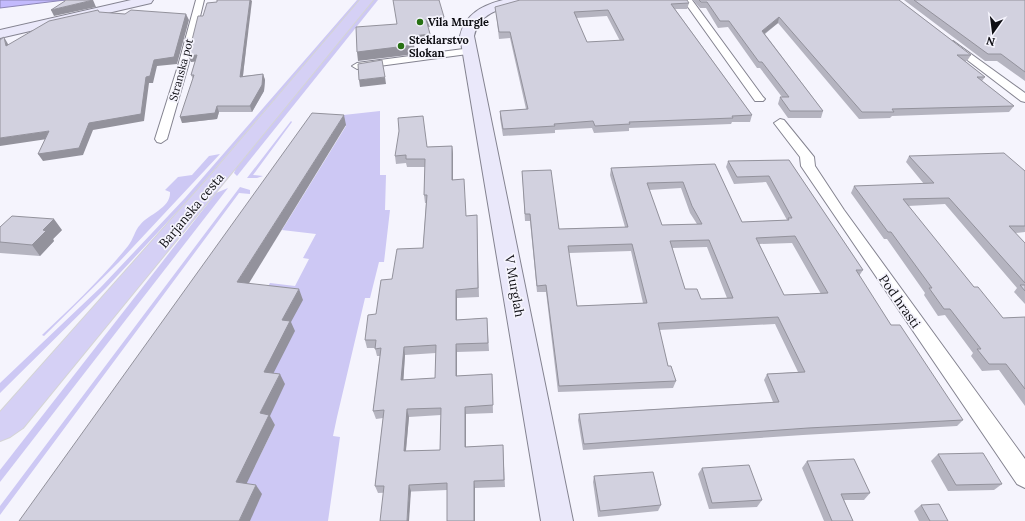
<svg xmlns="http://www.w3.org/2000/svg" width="1025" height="521" viewBox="0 0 1025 521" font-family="Lora,serif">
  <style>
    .green { fill: #cdc8f4 }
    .water { fill: #c3bafd; stroke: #8d86b7 }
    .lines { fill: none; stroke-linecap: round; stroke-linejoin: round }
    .street-casing { stroke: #848390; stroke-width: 2 }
    .secondary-casing { stroke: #848390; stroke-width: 2 }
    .primary-casing { stroke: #d4d4d5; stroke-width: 2 }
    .street { fill: #fff; fill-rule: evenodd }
    .secondary { fill: #eae8fa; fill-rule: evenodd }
    .primary { fill: #d5d0f5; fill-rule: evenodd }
    .wall { fill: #b5b4c0; fill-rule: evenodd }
    .shaded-wall { fill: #93929c }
    .building { fill: #d2d1df; stroke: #93929c; fill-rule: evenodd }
    .poi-dot { fill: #287114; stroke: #f5f4fd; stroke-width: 1.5 }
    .labels { text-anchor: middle; stroke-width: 3.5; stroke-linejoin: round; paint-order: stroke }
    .far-poi-label { font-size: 11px; font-weight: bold; fill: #0e0e13; stroke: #f5f4fd; text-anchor: start }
    .far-street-label { font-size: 11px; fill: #0e0e13; stroke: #f5f4fd }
    .street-label { font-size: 13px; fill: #0e0e13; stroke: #f5f4fd }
  </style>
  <rect width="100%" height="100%" fill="#f5f4fd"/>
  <g class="green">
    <polygon points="357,0 360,0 189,199 106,288 0,393 0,383 101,287 185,198"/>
    <polygon points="373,0 378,0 237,176 234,173 236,168"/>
    <polygon points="380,111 380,175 386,175 385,210 390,210 384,262 379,262 370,298 365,298 337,417 333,436 340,437 328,521 250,521 168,459 253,470 275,425 217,375 270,283 295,286 309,259 303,258 316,234 282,230 346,126 307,119"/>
    <polygon points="291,121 292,122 253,175 263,176 257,178 247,178"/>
    <path d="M220,154l-101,108 -75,74 -2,-1c30,-28 60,-57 86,-89 5,-6 7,-16 12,-21 9,-11 31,-17 30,-33l-5,-2 13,-13 14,-2 17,-19z"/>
    <polygon points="240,187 250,190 250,194 239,193 0,515 0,506"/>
    <polygon points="228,188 0,482 0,470 216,193"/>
  </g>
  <polygon class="water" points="0,0 65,0 0,8"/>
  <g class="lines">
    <defs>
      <g id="street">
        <polygon points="196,0 204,0 188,66 167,139 161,143 157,142 155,139 178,66"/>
        <polygon points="683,0 692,0 763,97 765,99 763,101 755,101"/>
        <polygon points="953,41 1025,93 1025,102 1021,101 949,46 948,44"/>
        <polygon points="471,48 475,49 476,51 475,53 357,69 352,66 357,63"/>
        <polygon points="780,119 784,120 814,157 815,166 844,210 1025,459 1025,488 1017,484 801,166 800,157 774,123"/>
      </g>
      <g id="secondary">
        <polygon points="131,0 153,0 151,3 0,38 0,30"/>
        <path d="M503,0h24l-2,3c-21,5 -46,8 -51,33l99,485h-32l-81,-485c5,-22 23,-31 43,-36z"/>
      </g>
      <polygon id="primary" points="360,0 373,0 23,428 10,437 0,441 0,412 209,177"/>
    </defs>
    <use href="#street" class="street-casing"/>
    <use href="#secondary" class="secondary-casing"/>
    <use href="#primary" class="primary-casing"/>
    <use href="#street" class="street"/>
    <use href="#secondary" class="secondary"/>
    <use href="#primary" class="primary"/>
  </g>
  <g class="wall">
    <polygon points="217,0 251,0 243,76 263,74 265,80 264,91 252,112 219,112 217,119 182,123 193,79 191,75 195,61 191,62 203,16 217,2"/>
    <polygon points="693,0 899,0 971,55 967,61 965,61 985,77 982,81 1014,106 1009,112 892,116 890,118 859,119 778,23 765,34 823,111 821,118 788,118 778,104 780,97 782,97 760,68 757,68 728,27 718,28 706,8 700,8"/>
    <polygon points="904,0 1025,0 1025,81 997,61 985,61"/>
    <path d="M689,3l-2,6h-12l77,106 -2,7h-18l-1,2 -102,4v3l-35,2 -2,-5 -37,2v3l-52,3 -3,-18v-7l26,-2 -16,-71 -11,1 -3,-26 -1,-6zM607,16l13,25 -33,1 -11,-24z"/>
    <path d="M452,146l1,8v26l13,36 11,-1v8l2,74 -22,1v22l30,-2 2,33 -32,1v24l35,-2 1,39 -27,1v33l37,-2 2,42 -30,1v33h-28v-31l-69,3 -3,-7 8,-68 -7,1 -3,-8 7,-55h-3l-2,-8h-8l-2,-8 27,-61 31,-31 3,-45h-1l-1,-8 1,-28h-18l-1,-4 -10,1 -1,-8 32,-9zM436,353l-1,25 -32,2 2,-25zM441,415l-1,35 -34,1 3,-34z"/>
    <polygon points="909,156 1025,171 1025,232 1015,233 1025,243 1025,304 1014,292 1017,288 945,204 908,206 974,287 1003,318 1025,317 1025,406 999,370 982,371 971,356 973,353 945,315 938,316 924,295 925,293 887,239 884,239 851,193 854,186 924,184 906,162"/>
    <path d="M789,160l74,110 -4,6 32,49 72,95 -6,6 -154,9 -220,15 -5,-30 1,-6 194,-12 -9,-22 3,-6 31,-2 -23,-48 -116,6 9,36 8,15 -3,7 -115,4 -12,-100h-9l-7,-71h-5l-3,-50 37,58 66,-2 -15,-52 1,-7 104,-4 27,58 45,-2 -21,-38 -32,2 -8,-17 2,-6zM681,188l9,25 7,11 -35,1 -13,-35zM792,243l29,51 -37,1 -25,-51zM707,247l20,51 -26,1 -16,-10 -13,-41zM631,251l12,52 -66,3 -8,-53z"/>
    <polygon points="0,227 62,230 53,239 54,241 40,256 0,253"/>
    <polygon points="938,454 1002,484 994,490 948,491 931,461"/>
    <polygon points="807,461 870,493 864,500 844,500 853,521 824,521 802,468"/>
    <polygon points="702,468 762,500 757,507 709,509 698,474"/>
    <polygon points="594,476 661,505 658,511 598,517 593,482"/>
    <polygon points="921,505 948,521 919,521 914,511"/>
  </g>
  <g class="shaded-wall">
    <polygon points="93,0 96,7 54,16 51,10"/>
    <polygon points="250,0 251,0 252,1 242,83 240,77"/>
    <polygon points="186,14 189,20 177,64 157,66 153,83 149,83 144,121 93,130 83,155 43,161 38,154 89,123 146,77 154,60"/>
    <polygon points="444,17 445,26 427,27 426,19"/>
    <polygon points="779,17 778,23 760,37 762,31"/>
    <polygon points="430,34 431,43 414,45 416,54 358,61 357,52 413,36"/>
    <polygon points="4,37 8,44 10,53 6,46"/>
    <polygon points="197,55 199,61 191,62 188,56"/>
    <polygon points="263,74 265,80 264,91 252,112 250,106"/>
    <polygon points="385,77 386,84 360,87 359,80"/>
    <polygon points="217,106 219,112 217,119 182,123 180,117"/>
    <polygon points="344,115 346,125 243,293 237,282"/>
    <polygon points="49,131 54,138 0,146 0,138"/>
    <polygon points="452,146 453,154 453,188 452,180"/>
    <polygon points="54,219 62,230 53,239 54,241 40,256 32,245 43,230"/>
    <polygon points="299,289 303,300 291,322 295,331 269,382 264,372 282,320"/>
    <polygon points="456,290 457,298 457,328 456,320"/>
    <polygon points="456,344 457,352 457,384 456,376"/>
    <polygon points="404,347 405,355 403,387 401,380"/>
    <polygon points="280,374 285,384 270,416 275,425 243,491 236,482 260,413"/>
    <polygon points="465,407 466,414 466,454 465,447"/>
    <polygon points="407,409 409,417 405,459 404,451"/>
    <polygon points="474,481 475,488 475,521 474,521"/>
    <polygon points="256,485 262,494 250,521 239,521"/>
    <polygon points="409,485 411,491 409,521 407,521"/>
  </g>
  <g class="building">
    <polygon points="65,0 93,0 51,10 65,1"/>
    <polygon points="217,0 250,0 240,77 263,74 262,85 250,106 217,106 215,113 180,117 194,75 191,75 197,55 188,56 198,16 203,16 207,3 217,2"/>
    <polygon points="393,0 439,0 444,17 426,19 430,34 413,36 414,45 357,52 356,27 397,24"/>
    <path d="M520,0h167l2,3 -18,1 81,111 -20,1 1,2 -104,4 1,2 -35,2 -2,-5 -39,3 1,2 -52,3 -3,-18 28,-2 -18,-77h-11l-4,-25zM608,10l16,30 -37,2 -13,-30z"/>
    <polygon points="699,0 899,0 971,55 957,55 985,77 977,77 1014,106 892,109 894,112 862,112 779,17 762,31 823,111 790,111 780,97 789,97 762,62 759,62 729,21 720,21 707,2 701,2"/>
    <polygon points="914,0 1025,0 1025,72 1001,54 988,54"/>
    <polygon points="98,10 99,12 125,14 131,10 186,14 174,57 154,60 150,76 146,77 141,114 89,123 79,148 38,154 49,131 0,138 0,40 4,37 6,46 49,21"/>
    <polygon points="382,60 385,77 359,80 358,64"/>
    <polygon points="312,113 344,115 237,282 299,289 282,320 290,321 264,372 280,374 260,413 269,415 236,482 256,485 239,521 19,521"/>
    <path d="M423,116l4,31 25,-1v34l12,-1 2,37 11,-1 1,73 -22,2v30l31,-2 1,25 -32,1v32l36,-2 1,31 -28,2v40l38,-2 1,35 -30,1v40h-27v-38l-38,2 -2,36h-27l4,-35h-9l9,-76 -11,1 8,-63 -6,1 1,-9h-11l3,-25 8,-1 5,-34 11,-1 5,-30 26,-1 4,-53h-3l1,-36h-19v-4l-11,1 4,-25 -1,-13zM436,345l-1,33 -34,2 3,-33zM441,408l-1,42 -36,1 3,-42z"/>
    <polygon points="1004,153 1025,171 1025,226 1009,226 1025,243 1025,283 949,198 903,199 974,287 978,287 1003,318 1025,317 1025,389 1006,364 989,364 977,349 981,349 950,309 944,309 929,288 932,288 891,232 888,232 854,186 934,183 909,156"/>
    <path d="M789,160l74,110h-7l35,55h9l63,95 -155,8 -224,16 -5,-30 200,-12 -12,-28 38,-2 -27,-55 -120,6 10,43h3l5,15 -117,5 -13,-101 -9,1 -7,-72h-5l-3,-43 29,-1 8,59 69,-2 -17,-59 104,-4 27,58 47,-2 -1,-2h4l-23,-42 -32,1 -9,-16zM683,182l9,24 10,18 -40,1 -15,-42zM795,236l33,57 -44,2 -28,-57zM709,240l24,58 -32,1 -4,-10h-12l-15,-48zM632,244l15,59 -70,3 -9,-60z"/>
    <polygon points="12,216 54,219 43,230 46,231 32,245 0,242 0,227"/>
    <polygon points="1020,285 1025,285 1025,291"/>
    <polygon points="983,453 1002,484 956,485 938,454"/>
    <polygon points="854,459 870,493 841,494 853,521 832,521 807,461"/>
    <polygon points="749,465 762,500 712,503 702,468"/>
    <polygon points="653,472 661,505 600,511 594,476"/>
    <polygon points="939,504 948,521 930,521 921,505"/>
  </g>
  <g class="poi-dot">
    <circle cx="420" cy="22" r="4"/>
    <circle cx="401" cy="46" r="4"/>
  </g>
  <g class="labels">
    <g class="far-poi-label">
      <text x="428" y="26">Vila Murgle</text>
      <text x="409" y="44">Steklarstvo<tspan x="409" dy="13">Slokan</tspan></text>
    </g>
    <g class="far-street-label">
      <text transform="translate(181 70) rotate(-75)" y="4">Stranska pot</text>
    </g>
    <g class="street-label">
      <text transform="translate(191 210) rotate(-50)" y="5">Barjanska cesta</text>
      <text transform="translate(515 286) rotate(80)" y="5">V Murglah</text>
      <text transform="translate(900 301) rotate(55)" y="5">Pod hrasti</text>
    </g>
  </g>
  <g transform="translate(993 32) rotate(194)" stroke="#f5f4fd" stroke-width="3" paint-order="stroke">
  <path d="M0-3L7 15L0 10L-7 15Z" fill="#0e0e13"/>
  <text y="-6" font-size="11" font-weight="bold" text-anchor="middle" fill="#0e0e13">N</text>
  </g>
</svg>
